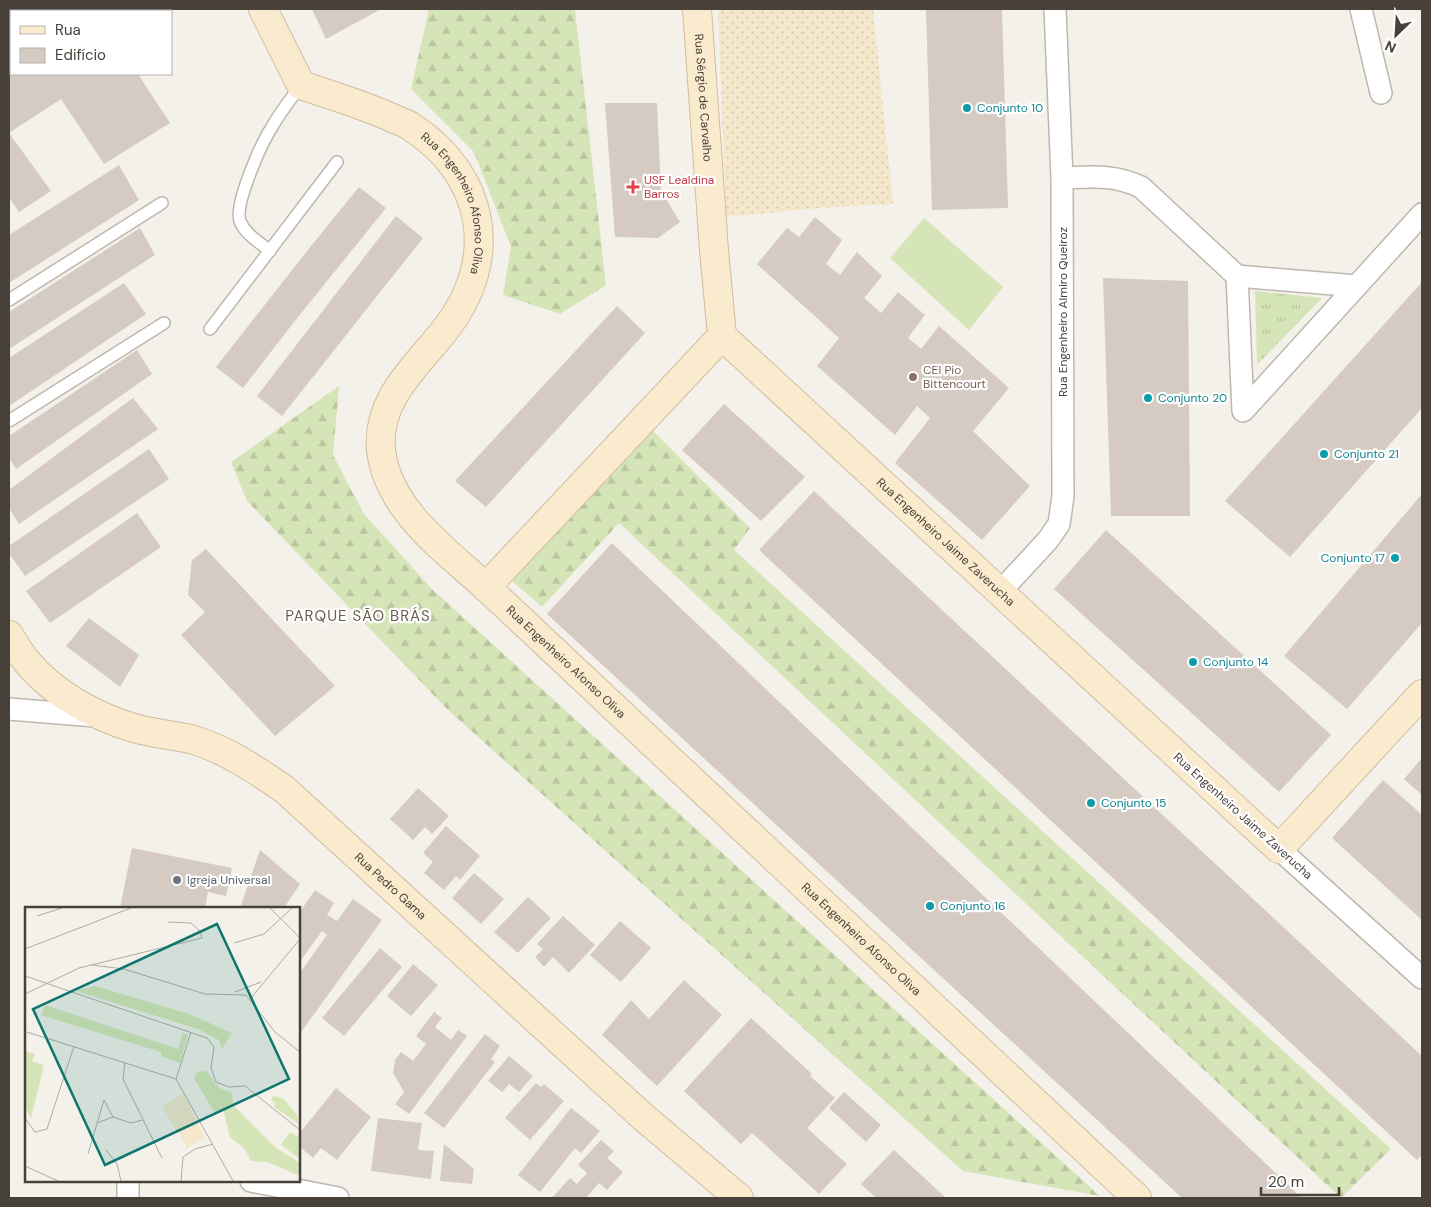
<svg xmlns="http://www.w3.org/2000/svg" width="1431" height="1207" viewBox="0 0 1431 1207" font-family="'DM Sans',sans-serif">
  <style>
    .forest { fill: url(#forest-firs) }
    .sand { fill: url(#sand-dots) }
    .park { fill: url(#park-tufts) }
    .pitch { fill: #d6e5b8 }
    .building { fill: #d5cbc2 }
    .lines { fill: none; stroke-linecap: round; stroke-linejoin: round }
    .lane-casing { stroke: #bfb7ae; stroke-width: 14 }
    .street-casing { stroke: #bfb7ae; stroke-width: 24 }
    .secondary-casing { stroke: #d0bd9f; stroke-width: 30 }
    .lane { stroke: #fff; stroke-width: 11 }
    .street { stroke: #fff; stroke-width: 21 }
    .secondary { stroke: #faebcf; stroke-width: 28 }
    .culture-dot { fill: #0f9aa8; stroke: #fff; stroke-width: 2 }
    .health-dot { fill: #e0444e; stroke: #fff; stroke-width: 2 }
    .education-dot { fill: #8d6e63; stroke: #fff; stroke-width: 2 }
    .worship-dot { fill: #6b7280; stroke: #fff; stroke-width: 2 }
    .labels { text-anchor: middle; stroke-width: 4.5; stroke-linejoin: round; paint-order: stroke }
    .street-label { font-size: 12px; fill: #48413a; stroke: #fff }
    .culture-label { font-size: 12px; fill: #0d838f; stroke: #fff; text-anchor: start }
    .health-label { font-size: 12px; fill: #be3a42; stroke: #fff; text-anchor: start }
    .education-label { font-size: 12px; fill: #785e54; stroke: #fff; text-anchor: start }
    .worship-label { font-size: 12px; fill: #5b616d; stroke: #fff; text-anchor: start }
    .quarter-label { font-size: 15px; letter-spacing: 1px; fill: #6a5d52; stroke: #fff }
    .inset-road { fill: none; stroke: #afaba4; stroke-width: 1 }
    .view { fill: #0f766e; fill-opacity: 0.15; stroke: #0f766e; stroke-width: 2.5 }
    .inset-edge { fill: none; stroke: #48413a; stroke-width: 2.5 }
  </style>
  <defs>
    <pattern id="forest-firs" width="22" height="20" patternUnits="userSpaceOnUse" patternTransform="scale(1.25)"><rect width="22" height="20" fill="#d6e5b8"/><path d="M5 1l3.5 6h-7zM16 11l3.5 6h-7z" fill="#b9c69f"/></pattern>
    <pattern id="sand-dots" width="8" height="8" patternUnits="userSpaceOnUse" patternTransform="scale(1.25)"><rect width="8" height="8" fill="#f4e7cb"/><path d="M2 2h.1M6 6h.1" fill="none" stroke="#d3c7af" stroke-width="1.8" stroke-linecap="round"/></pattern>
    <pattern id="park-tufts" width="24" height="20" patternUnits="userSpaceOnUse" patternTransform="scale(1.25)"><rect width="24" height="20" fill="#d6e5b8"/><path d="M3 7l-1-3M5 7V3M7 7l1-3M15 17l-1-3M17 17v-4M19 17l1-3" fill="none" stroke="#b9c69f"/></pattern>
  </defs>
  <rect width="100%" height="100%" fill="#f4f1eb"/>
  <g class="forest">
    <polygon points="429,9 575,10 606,285 560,314 503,295 511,247 474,152 411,89"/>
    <polygon points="339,386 333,455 364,514 433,590 1100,1196 963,1171 448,710 247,501 231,462"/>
    <polygon points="650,428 750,528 734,550 1391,1149 1341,1198 619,523 542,607 512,581"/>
  </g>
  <polygon class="sand" points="718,9 873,9 893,204 819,208 726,217"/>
  <polygon class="park" points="1255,291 1322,298 1257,365"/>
  <polygon class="pitch" points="924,218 1003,287 969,330 890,258"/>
  <g class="building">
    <polygon points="9,9 95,9 96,11 11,11 11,74 138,74 170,123 104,164 61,99 9,133 51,191 19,212 9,197"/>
    <polygon points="312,9 381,9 326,39"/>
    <polygon points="926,9 1002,9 1008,208 932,210"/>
    <polygon points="605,103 657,103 661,191 680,222 658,238 615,237"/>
    <polygon points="119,165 139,200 9,283 9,235"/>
    <polygon points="359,187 386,208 294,322 243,388 216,367 307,251"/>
    <polygon points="396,216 423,238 282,416 257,396"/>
    <polygon points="815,217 842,240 826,264 840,275 857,252 882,276 864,298 881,313 898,292 925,315 908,338 921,349 939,326 1009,388 973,431 1030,486 982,540 895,463 930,418 917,406 895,435 817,366 839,338 757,264 787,228 799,237"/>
    <polygon points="140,228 155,255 9,349 9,312"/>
    <polygon points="1103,278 1188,281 1190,516 1111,516"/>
    <polygon points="1422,282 1422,408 1290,557 1225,501"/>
    <polygon points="124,283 146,314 9,406 9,358"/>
    <polygon points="617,306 645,333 486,507 455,481"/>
    <polygon points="137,350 152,374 16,469 9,458 9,436"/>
    <polygon points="133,398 158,429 19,524 9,508 9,490"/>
    <polygon points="724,404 805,477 761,521 682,450"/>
    <polygon points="149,449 169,479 25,576 9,553 9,546"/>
    <polygon points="814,491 1422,1056 1422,1155 1417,1160 759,550"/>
    <polygon points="1422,494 1422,623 1347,709 1284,656"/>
    <polygon points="137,513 161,547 50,623 26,591"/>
    <polygon points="1106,530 1331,735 1279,792 1054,589"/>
    <polygon points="612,543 1302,1198 1182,1198 547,614"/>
    <polygon points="206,549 335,686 275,736 181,635 205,612 188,595 192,560"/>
    <polygon points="89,618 139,655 120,687 66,646"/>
    <polygon points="1422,758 1422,795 1404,779"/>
    <polygon points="1383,780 1422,815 1422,920 1332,838"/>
    <polygon points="418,788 449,816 432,834 425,827 413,840 390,819"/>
    <polygon points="446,826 480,856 460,880 456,876 444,890 424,873 433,862 423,853"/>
    <polygon points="132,848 232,868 226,896 208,892 205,908 120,908"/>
    <polygon points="260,850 300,884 284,908 240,908"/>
    <polygon points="474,873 504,899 481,924 452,898"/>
    <polygon points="315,890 334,903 327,915 337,921 353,899 382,920 299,1035 299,974 327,935 322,931 299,963 299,913"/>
    <polygon points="528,897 551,918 518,953 494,932"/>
    <polygon points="563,916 595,945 569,973 553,957 544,967 535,957 543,949 537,944"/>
    <polygon points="620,921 651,948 621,982 590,955"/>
    <polygon points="380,948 402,967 344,1036 322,1018"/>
    <polygon points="413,964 438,985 411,1016 387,996"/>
    <polygon points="684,980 722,1015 657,1086 602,1035 631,1000 649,1019"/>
    <polygon points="434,1012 442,1018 435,1027 451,1040 458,1030 467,1036 409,1114 395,1104 404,1092 393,1073 395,1060 401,1052 413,1061 426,1044 416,1036"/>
    <polygon points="751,1018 812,1074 810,1076 835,1098 807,1128 847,1164 819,1194 752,1133 741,1144 684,1091"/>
    <polygon points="485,1034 500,1046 491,1059 495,1062 444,1128 424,1113"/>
    <polygon points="509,1056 533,1076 519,1092 509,1084 502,1092 488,1081"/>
    <polygon points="536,1083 541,1087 544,1084 564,1101 530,1140 505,1118"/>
    <polygon points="336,1088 371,1117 337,1160 321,1148 313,1158 299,1146 299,1134"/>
    <polygon points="844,1092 881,1125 866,1142 829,1108"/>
    <polygon points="571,1108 600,1131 581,1153 575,1148 540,1192 518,1175"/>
    <polygon points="378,1118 422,1123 418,1150 434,1151 431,1179 371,1171"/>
    <polygon points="601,1140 614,1151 607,1158 623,1172 607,1190 599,1183 586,1198 552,1198 570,1178 577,1184 587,1173 578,1165"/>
    <polygon points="444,1144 474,1169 472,1184 440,1181"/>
    <polygon points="894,1150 946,1198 876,1198 861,1184"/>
  </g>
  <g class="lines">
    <defs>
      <g id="lane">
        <path d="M270,251c-11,-9 -25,-17 -30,-30 -6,-17 22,-79 32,-94 8,-15 19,-28 29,-42"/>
        <polyline points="9,300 162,203"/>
        <polyline points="210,329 337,162"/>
        <polyline points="9,421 164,323"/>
      </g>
      <g id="street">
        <polyline points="1361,9 1381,93"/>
        <path d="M1062,178c30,-1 51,-4 79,9l96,89 6,135 179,-197"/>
        <polyline points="1237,276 1357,286"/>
        <polyline points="999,593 1048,540 1059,524 1063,496 1062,178 1055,9"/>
        <polyline points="9,709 96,716"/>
        <polyline points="1279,849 1422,978"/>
        <polyline points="251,1181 338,1198"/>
        <polyline points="128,1198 128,1181"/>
      </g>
      <g id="secondary">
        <path id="s1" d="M263,9l38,76c29,10 60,19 89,32 6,3 14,5 20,9 76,49 91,133 35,204 -28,36 -69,69 -64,120 7,60 64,100 105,137l651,611"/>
        <path id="s2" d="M697,9l17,241 8,86"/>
        <path id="s3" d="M722,336l557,513 143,-155"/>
        <polyline points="486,587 722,336"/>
        <path id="s4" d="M9,635c6,9 12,20 19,28 26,31 68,54 106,65 20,6 40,7 60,12 33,10 62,30 90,49l358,327 97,82"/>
      </g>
    </defs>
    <use href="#lane" class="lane-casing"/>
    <use href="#street" class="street-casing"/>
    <use href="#secondary" class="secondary-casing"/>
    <use href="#lane" class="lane"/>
    <use href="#street" class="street"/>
    <use href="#secondary" class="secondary"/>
  </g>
  <g class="culture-dot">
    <circle cx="967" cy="108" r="5"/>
    <circle cx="1148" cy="398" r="5"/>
    <circle cx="1324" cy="454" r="5"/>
    <circle cx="1395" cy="558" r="5"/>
    <circle cx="1193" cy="662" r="5"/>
    <circle cx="1091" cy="803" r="5"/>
    <circle cx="930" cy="906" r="5"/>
  </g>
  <path class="health-dot" d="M630.5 179.5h5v5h5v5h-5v5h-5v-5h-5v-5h5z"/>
  <circle class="education-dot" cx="913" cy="377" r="5"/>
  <circle class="worship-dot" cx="177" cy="880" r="5"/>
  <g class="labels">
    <g class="street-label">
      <text dy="4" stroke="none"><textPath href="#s2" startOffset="89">Rua Sérgio de Carvalho</textPath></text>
      <text dy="4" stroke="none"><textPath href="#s1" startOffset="296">Rua Engenheiro Afonso Oliva</textPath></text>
      <text transform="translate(1063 312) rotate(-90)" y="4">Rua Engenheiro Almiro Queiroz</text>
      <text dy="4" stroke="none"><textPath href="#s3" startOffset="304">Rua Engenheiro Jaime Zaverucha</textPath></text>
      <text dy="4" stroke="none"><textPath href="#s1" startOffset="865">Rua Engenheiro Afonso Oliva</textPath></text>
      <text transform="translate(1243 816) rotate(42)" y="4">Rua Engenheiro Jaime Zaverucha</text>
      <text dy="4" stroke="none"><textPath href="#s4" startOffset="468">Rua Pedro Gama</textPath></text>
      <text dy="4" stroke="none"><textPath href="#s1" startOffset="1270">Rua Engenheiro Afonso Oliva</textPath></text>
    </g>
    <g class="culture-label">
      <text x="977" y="112">Conjunto 10</text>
      <text x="1158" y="402">Conjunto 20</text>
      <text x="1334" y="458">Conjunto 21</text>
      <text x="1385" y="562" text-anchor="end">Conjunto 17</text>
      <text x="1203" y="666">Conjunto 14</text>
      <text x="1101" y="807">Conjunto 15</text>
      <text x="940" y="910">Conjunto 16</text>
    </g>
    <g class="health-label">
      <text x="644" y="184">USF Lealdina<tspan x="644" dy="14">Barros</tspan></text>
    </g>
    <g class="education-label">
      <text x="923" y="374">CEI Pio<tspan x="923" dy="14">Bittencourt</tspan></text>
    </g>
    <g class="worship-label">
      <text x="187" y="884">Igreja Universal</text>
    </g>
    <g class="quarter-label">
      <text x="358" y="621">PARQUE SÃO BRÁS</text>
    </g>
  </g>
  <g transform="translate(25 907)">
    <rect width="275" height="275" fill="#f4f1eb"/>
    <path d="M70,79l94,28 43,19 -10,16 -3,-9 -21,-11 -122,-38zM20,98l133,44 5,-16 5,2 -8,28 -19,-7v-4l-120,-37zM0,144l10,3 -3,7 12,4 -13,53 -6,-11zM182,164l12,17 12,4 3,14 41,41 25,16v13l-33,-14 -16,-1 -6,-12 -15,-12 -7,-28 -9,3 -20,-34 4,-6zM248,189l10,2 14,17 3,13 -2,-5 -24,-16 2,-4 -5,-3z" fill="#d6e5b8"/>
    <path d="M158,187l22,44 -18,10 -25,-42z" fill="#f4e7cb"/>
    <path d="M265,225l10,6v21l-19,-14z" fill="#d6e5b8"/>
    <path class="inset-road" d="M245,1l30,30M12,9l25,-8M209,36l30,-9 28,-26M0,42l106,-41M67,58l32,4 81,25 41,1 29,37 25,20M0,69l182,62 7,9 -3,21 5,14 13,5 16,-1 55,44M210,85l26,-10M0,87l54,-26 123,-30 -2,-7 -9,-8 -23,-1M226,91l49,-59M2,125l149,47M100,155l-2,17 39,79M151,172l57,102M151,172l15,-47M0,211l10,14 12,-3 27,-83M72,216l16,-6M81,243l11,14 4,17M63,247l16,-54 9,17 18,6 11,-3M0,259l33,15M156,274l2,-24 12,-8 18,-5"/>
    <path class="view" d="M192,17l72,155 -184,86 -72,-156z"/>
    <rect width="275" height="275" class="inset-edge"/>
  </g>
  <rect width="1431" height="1207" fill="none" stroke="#48413a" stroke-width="20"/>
  <rect x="10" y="10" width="162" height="65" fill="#ffffff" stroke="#b6b3b0"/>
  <rect x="20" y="26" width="25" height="8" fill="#faebcf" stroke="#b6b3b0"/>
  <text x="55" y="35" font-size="15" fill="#48413a">Rua</text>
  <rect x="20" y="48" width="25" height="15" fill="#d5cbc2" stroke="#b6b3b0"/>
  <text x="55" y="60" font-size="15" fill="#48413a">Edifício</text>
  <g transform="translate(1396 35) rotate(205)" stroke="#ffffff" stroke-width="4" paint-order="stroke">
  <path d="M0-4L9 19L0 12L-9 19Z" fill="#48413a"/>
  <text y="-8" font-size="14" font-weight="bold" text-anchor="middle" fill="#48413a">N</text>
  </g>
  <path d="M1261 1187v8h78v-8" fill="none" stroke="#48413a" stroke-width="2.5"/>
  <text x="1268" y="1187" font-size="15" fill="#48413a" stroke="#ffffff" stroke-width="4" paint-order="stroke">20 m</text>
</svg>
